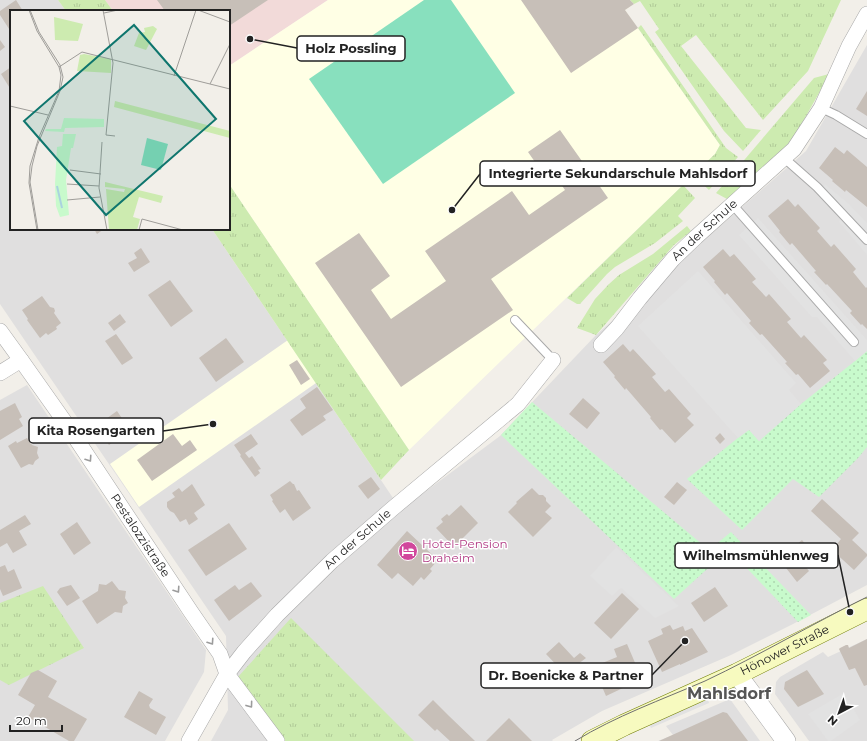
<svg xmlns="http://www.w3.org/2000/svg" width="867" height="741" viewBox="0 0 867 741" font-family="Montserrat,sans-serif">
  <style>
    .residential { fill: #e0dfdf }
    .commercial { fill: #f2dad9 }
    .education { fill: #ffffe5 }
    .grass { fill: url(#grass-tufts) }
    .park { fill: url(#park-dots) }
    .pitch { fill: #88e0be }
    .parking { fill: #e2e2e2 }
    .building { fill: #c7bfb8 }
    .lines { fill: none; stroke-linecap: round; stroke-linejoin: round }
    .service-casing { stroke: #a9a9a9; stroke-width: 10 }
    .minor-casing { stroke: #a9a9a9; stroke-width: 16 }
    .tertiary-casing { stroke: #a9a9a9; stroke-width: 20 }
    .secondary-casing { stroke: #707d05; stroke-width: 22 }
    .service { stroke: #fff; stroke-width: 8 }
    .minor { stroke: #fff; stroke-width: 15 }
    .tertiary { stroke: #fff; stroke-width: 19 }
    .secondary { stroke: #f7fabf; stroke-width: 21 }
    .tram { stroke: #707070; stroke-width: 1 }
    .oneway { stroke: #9c9c9c }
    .labels { text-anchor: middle; stroke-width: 3; stroke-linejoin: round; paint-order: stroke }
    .street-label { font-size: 12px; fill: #222; stroke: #fff }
    .hotel-label { font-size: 12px; fill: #b23c85; stroke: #fff; text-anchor: start }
    .district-label { font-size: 16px; font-weight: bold; fill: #555; stroke: #fff }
    .inset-river { fill: none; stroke: #aad3df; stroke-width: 2 }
    .inset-road { fill: none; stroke: #9f9d99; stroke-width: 1 }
    .view { fill: #0f766e; fill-opacity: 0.15; stroke: #0f766e; stroke-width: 2 }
    .inset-edge { fill: none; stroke: #222; stroke-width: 2 }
    .leader { fill: none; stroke: #222; stroke-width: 1.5 }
    .callout-dot { fill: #222; stroke: #fff; stroke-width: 1.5 }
    .callout { fill: #fff; stroke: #222; stroke-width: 1.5 }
    .callout-label { font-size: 13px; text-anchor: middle; font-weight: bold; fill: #222 }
  </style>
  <defs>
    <pattern id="grass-tufts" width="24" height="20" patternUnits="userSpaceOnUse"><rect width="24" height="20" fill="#cdebb0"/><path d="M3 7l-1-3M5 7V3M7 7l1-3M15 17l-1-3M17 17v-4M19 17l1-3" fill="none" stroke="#b0c997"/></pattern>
    <pattern id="park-dots" width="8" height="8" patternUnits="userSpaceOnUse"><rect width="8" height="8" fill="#c8facc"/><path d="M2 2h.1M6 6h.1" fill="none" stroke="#acd6af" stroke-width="1.8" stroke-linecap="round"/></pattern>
  </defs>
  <rect width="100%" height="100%" fill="#f2efe9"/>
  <g class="residential">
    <polygon points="0,0 58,0 66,11 11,11 11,229 212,229 393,498 402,509 500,436 596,335 806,151 867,45 867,585 793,624 731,655 602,711 552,740 553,741 211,741 228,710 226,636 0,304"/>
    <polygon points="27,385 206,650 204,672 165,741 0,741 0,400"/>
    <polygon points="867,639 867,741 809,741 775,694 776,682 780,677 823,652 828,657"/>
    <polygon points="730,699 760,741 658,741 673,735 666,726"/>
  </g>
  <polygon class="commercial" points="105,0 328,0 229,66 229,11 113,11"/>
  <g class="education">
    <polygon points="328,0 630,0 634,4 625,10 720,145 715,154 409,450 229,184 229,66"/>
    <polygon points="288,340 316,383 139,507 110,464"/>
  </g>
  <g class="grass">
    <polygon points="58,0 105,0 113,11 66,11"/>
    <polygon points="630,0 841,0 808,71 763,120 696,35 681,46 746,128 761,130 743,151 724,131 655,32 659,29 640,1 634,4"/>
    <polygon points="641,25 726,148 738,157 709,190 693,175 715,154 720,145 638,28"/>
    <polygon points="829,74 828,77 792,141 727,199 716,193 814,78"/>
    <polygon points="229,184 409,450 381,480 212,229 229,229"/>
    <polygon points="683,185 695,198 678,216 683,221 655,243 615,267 607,274 580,304 577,304 567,298"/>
    <polygon points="687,226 691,231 674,245 596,335 577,328 595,299 609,284 619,275 653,254"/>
    <polygon points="43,586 84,648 9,685 0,680 0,603"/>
    <polygon points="291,618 414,741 285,741 237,678"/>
  </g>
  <g class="park">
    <polygon points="867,351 867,447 858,458 819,497 793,479 742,530 687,479 749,429 759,441 801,404 855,361"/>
    <path d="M532,402l177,148 22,-18 80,83 -13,7 -56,-59c-10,-5 -16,-7 -26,-2l-42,38 -173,-164z"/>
  </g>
  <polygon class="pitch" points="424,0 451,0 515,93 383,184 309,79"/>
  <g class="parking">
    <polygon points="825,184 849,204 866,222 867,223 867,255 839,222 841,218 833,207 817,194"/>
    <polygon points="758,218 867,340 867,351 855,361 817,317 812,317 739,235"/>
    <polygon points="698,271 796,383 789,390 801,404 759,441 749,430 738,438 638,326"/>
    <polygon points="616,547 679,606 655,618 621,588 612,596 590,576"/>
    <polygon points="844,693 860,720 831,741 828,741 808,714"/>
    <polygon points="707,697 709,703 651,728 648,722"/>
  </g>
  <g class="building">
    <polygon points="16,0 23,11 11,11 11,32 0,15 0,11"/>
    <polygon points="157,0 268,0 229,26 229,11 165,11"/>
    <polygon points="521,0 630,0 634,4 625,10 638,28 571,73"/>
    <polygon points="0,40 5,47 0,51"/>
    <polygon points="11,67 11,90 1,74"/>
    <polygon points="867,91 867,116 856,109"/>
    <polygon points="560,130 608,198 491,279 513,310 401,387 315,263 359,233 390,276 371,290 391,319 446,281 425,251 512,191 529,215 565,190 549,167 542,172 528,152"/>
    <polygon points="835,147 844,154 847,150 867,167 867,207 846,190 845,192 832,181 833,180 819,168"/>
    <polygon points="788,199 795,207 798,204 820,228 817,231 831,247 834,244 856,269 853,272 866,288 867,287 867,329 862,324 861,325 850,313 852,311 827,284 826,285 814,272 816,271 792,243 790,245 779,232 780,231 768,216"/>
    <polygon points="94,229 104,229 97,234"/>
    <polygon points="141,248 150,262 134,272 128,263 137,258 134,253"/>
    <polygon points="723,249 730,257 734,254 756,279 752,282 766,297 769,294 791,319 787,322 801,338 804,335 827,360 823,363 830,371 810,388 798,374 796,375 785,363 787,362 762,334 760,335 749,323 751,321 727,293 725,295 714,282 715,281 703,267"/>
    <polygon points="170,280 193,311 171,327 148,295"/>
    <polygon points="42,296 50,307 54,308 55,311 54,313 61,323 56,327 57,329 48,335 46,333 40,338 27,320 28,319 22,310"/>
    <polygon points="120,314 126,322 114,331 108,323"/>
    <polygon points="116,334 133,358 122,365 105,341"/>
    <polygon points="226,338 244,362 216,382 199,358"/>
    <polygon points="623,344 630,352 633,349 656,374 652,377 665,392 669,389 691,414 687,418 694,425 675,443 662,429 660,430 650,418 651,417 626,388 625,390 614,377 615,376 603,362"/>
    <polygon points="297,360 310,379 301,385 289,365"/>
    <polygon points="317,387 333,410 323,416 326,420 302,436 290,420 306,408 300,399"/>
    <polygon points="583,398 600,413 587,429 569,414"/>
    <polygon points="15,403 22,417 19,419 23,426 0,440 0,411"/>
    <polygon points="117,411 130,430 125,433 127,437 121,441 119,437 109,445 96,426"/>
    <polygon points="720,433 725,439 720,444 715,438"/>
    <polygon points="173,434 182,446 190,440 197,450 152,481 137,460"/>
    <polygon points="251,434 258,444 245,453 249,458 252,456 261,469 258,470 260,473 255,477 240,456 241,455 234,445"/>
    <polygon points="27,438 32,445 38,447 37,453 39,458 35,461 33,465 29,464 21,468 8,446 16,441 17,443"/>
    <polygon points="371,477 380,489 368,499 358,486"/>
    <polygon points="290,481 293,484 294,484 297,491 299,490 311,508 293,521 285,509 280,513 272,501 273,500 270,495"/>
    <polygon points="677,482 687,490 674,505 664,497"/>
    <polygon points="192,484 205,505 194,513 198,519 189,525 186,519 180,522 174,513 170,511 167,507 167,502 175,497 172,493 179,488 182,492"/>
    <polygon points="532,488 539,495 543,495 546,498 546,501 551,506 545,512 552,518 533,537 508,512 517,503 516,502"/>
    <polygon points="822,499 859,533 852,540 867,554 867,556 854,570 832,550 841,539 811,511"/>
    <polygon points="461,505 478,523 454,547 436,528 443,522 441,519 447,514 449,516"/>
    <polygon points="25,515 31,524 19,531 27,545 13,553 7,543 0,547 0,530"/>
    <polygon points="77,522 91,543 74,555 60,534"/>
    <polygon points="229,523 247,549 206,576 188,550"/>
    <polygon points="407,531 438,560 430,569 432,571 424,580 421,577 413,586 398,573 392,579 377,565"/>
    <polygon points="802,540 816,557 805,566 809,571 797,582 779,559"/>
    <polygon points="5,565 8,572 14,569 22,588 3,596 0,589 0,567"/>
    <polygon points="112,581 119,590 126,591 125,598 128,603 123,606 122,613 115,612 97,624 82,601 98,591 99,584 106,585"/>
    <polygon points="251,582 262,596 229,621 214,600 235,585 239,590"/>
    <polygon points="71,585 80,598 67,606 57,592 60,588"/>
    <polygon points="715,587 728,606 704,622 691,603"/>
    <polygon points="622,593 639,609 611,639 594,623"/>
    <polygon points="670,625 673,630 683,626 685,631 692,628 708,652 680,665 680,664 662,672 648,641 663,634 661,629"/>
    <polygon points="867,639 867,685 864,686 855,668 849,670 839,649 840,648 846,645 848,645 849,648"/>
    <polygon points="559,642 574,658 580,653 586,658 565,674 546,654"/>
    <polygon points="627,644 642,679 606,696 594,668 595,666 617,657 614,649"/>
    <polygon points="38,670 57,681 48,697 87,719 74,741 69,741 28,717 35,705 18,695 31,673"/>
    <polygon points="807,670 824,694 798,707 784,689 785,682"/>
    <polygon points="139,691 153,699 149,705 150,708 166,717 156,735 124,717"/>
    <polygon points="433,700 449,716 475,741 450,741 437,729 435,731 418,715"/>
    <polygon points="723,712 727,713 748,741 659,741"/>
    <polygon points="509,718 532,741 486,741"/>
  </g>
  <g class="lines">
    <defs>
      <g id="service">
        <polyline points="821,108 836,115 867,134"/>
        <polyline points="783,157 817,187 867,240"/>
        <polyline points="732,204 854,342"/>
        <polyline points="515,320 553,360"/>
      </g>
      <g id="minor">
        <path id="s1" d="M0,331l21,29 46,65 124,187 29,42 7,20 50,67"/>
        <path id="s2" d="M601,345l16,-17 23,-30 33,-39 23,-22 98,-88 27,-41 28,-62 18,-32"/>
        <polyline points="0,373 21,360"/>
        <path id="s3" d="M189,741l38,-67 17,-22 33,-37 55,-54 60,-52 126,-105 35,-44"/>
      </g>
      <polyline id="tertiary" points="737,674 786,741"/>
      <g id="secondary">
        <path id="s4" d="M592,741l32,-16 113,-51 130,-65"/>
      </g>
    </defs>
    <use href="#service" class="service-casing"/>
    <use href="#minor" class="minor-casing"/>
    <use href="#tertiary" class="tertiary-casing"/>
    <use href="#secondary" class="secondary-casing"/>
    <use href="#service" class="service"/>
    <use href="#minor" class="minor"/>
    <use href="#tertiary" class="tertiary"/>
    <use href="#secondary" class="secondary"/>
    <path class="tram" d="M575,741c41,-25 86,-41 130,-60 55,-26 107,-57 162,-84"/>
  </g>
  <defs><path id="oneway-chevron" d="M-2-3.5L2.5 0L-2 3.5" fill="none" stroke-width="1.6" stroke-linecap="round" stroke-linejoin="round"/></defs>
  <g class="oneway">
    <use href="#oneway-chevron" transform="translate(89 459) rotate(56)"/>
    <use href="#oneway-chevron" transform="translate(177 590) rotate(56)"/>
    <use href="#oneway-chevron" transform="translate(211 642) rotate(56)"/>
    <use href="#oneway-chevron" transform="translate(250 705) rotate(54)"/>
  </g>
  <defs>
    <symbol id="hotel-disc" viewBox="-11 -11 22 22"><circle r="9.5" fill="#d1479c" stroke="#fff"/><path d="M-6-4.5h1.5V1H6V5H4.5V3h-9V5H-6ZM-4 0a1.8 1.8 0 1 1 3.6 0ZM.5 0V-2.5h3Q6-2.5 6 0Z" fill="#fff"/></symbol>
  </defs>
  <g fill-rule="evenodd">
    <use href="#hotel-disc" x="397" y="540" width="22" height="22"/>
  </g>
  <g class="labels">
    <g class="street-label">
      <text dy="4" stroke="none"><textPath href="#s2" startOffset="155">An der Schule</textPath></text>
      <text dy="4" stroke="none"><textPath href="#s1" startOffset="248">Pestalozzistraße</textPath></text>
      <text dy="4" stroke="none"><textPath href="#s3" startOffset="265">An der Schule</textPath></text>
      <text dy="4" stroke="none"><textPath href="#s4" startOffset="213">Hönower Straße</textPath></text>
    </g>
    <g class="hotel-label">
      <text x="422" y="548">Hotel-Pension<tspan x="422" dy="14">Draheim</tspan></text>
    </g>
    <g class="district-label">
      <text x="729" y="699">Mahlsdorf</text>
    </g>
  </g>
  <g transform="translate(10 10)">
    <rect width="220" height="220" fill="#f2efe9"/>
    <path d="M44,7l29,7 -5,17 -23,-1zM143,16l4,3 -11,21 -12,-4 5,-13 6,-1 -1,-4zM74,44l27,5v14l-34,-2 3,-16zM105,91l115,30v7l-116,-31zM95,172l58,14 -2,7 -22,-6 -6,20 7,2 -3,11h-28l-3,-41 18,3 1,-3 -20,-2z" fill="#cdebb0"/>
    <path d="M54,108l40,1v8l-39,1 -1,4 -19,-1 1,-2h15zM53,124h13l-3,14h-2l-5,32 3,35 -9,2 -4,-11 -1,-22 2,-37 5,-1z" fill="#c8facc"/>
    <path d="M137,128l21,6 -7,26 -20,-5z" fill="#88e0be"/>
    <path class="inset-river" d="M47,176l5,22"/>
    <path class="inset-road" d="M19,0l8,21 22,36 2,8 -2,16 -20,46 -9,29 -1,17 8,47M20,0l9,22 21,33 3,12 -3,14 -23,55 -5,20 -2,16 8,48M93,0l10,53 -7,72 9,1M188,0l32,12M94,3l14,-3M49,57l23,-15 148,37M164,66l22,-66M200,74l20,-40M0,96l38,9M92,132l-3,46 8,42M60,160l31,4M57,174l32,2M57,190l33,-3M129,220l3,-11 41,11"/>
    <path class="view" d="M124,15l82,94 -110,96 -82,-94z"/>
    <rect width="220" height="220" class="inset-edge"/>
  </g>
  <path class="leader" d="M250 39L297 48M452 210L480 174M213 424L163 431M850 612L838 555M685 641L652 675"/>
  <g class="callout-dot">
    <circle cx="250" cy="39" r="4"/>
    <circle cx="452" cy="210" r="4"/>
    <circle cx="213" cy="424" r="4"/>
    <circle cx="850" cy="612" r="4"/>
    <circle cx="685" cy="641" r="4"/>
  </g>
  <g class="callout">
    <rect x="297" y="36" width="108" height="25" rx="4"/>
    <rect x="480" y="161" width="275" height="25" rx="4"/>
    <rect x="29" y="418" width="134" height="25" rx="4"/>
    <rect x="675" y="543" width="163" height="25" rx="4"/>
    <rect x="481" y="663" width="171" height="25" rx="4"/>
  </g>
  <g class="callout-label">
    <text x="351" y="53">Holz Possling</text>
    <text x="618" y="178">Integrierte Sekundarschule Mahlsdorf</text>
    <text x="96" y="435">Kita Rosengarten</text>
    <text x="756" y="560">Wilhelmsmühlenweg</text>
    <text x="566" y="680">Dr. Boenicke &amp; Partner</text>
  </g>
  <g transform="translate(839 713) rotate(221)" stroke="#ffffff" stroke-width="3" paint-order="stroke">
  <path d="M0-3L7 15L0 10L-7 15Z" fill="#222222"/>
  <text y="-6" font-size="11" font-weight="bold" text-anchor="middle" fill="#222222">N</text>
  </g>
  <path d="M10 725v6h52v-6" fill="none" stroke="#222222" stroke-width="2"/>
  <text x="16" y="725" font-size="12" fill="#222222" stroke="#ffffff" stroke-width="3" paint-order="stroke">20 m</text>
</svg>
